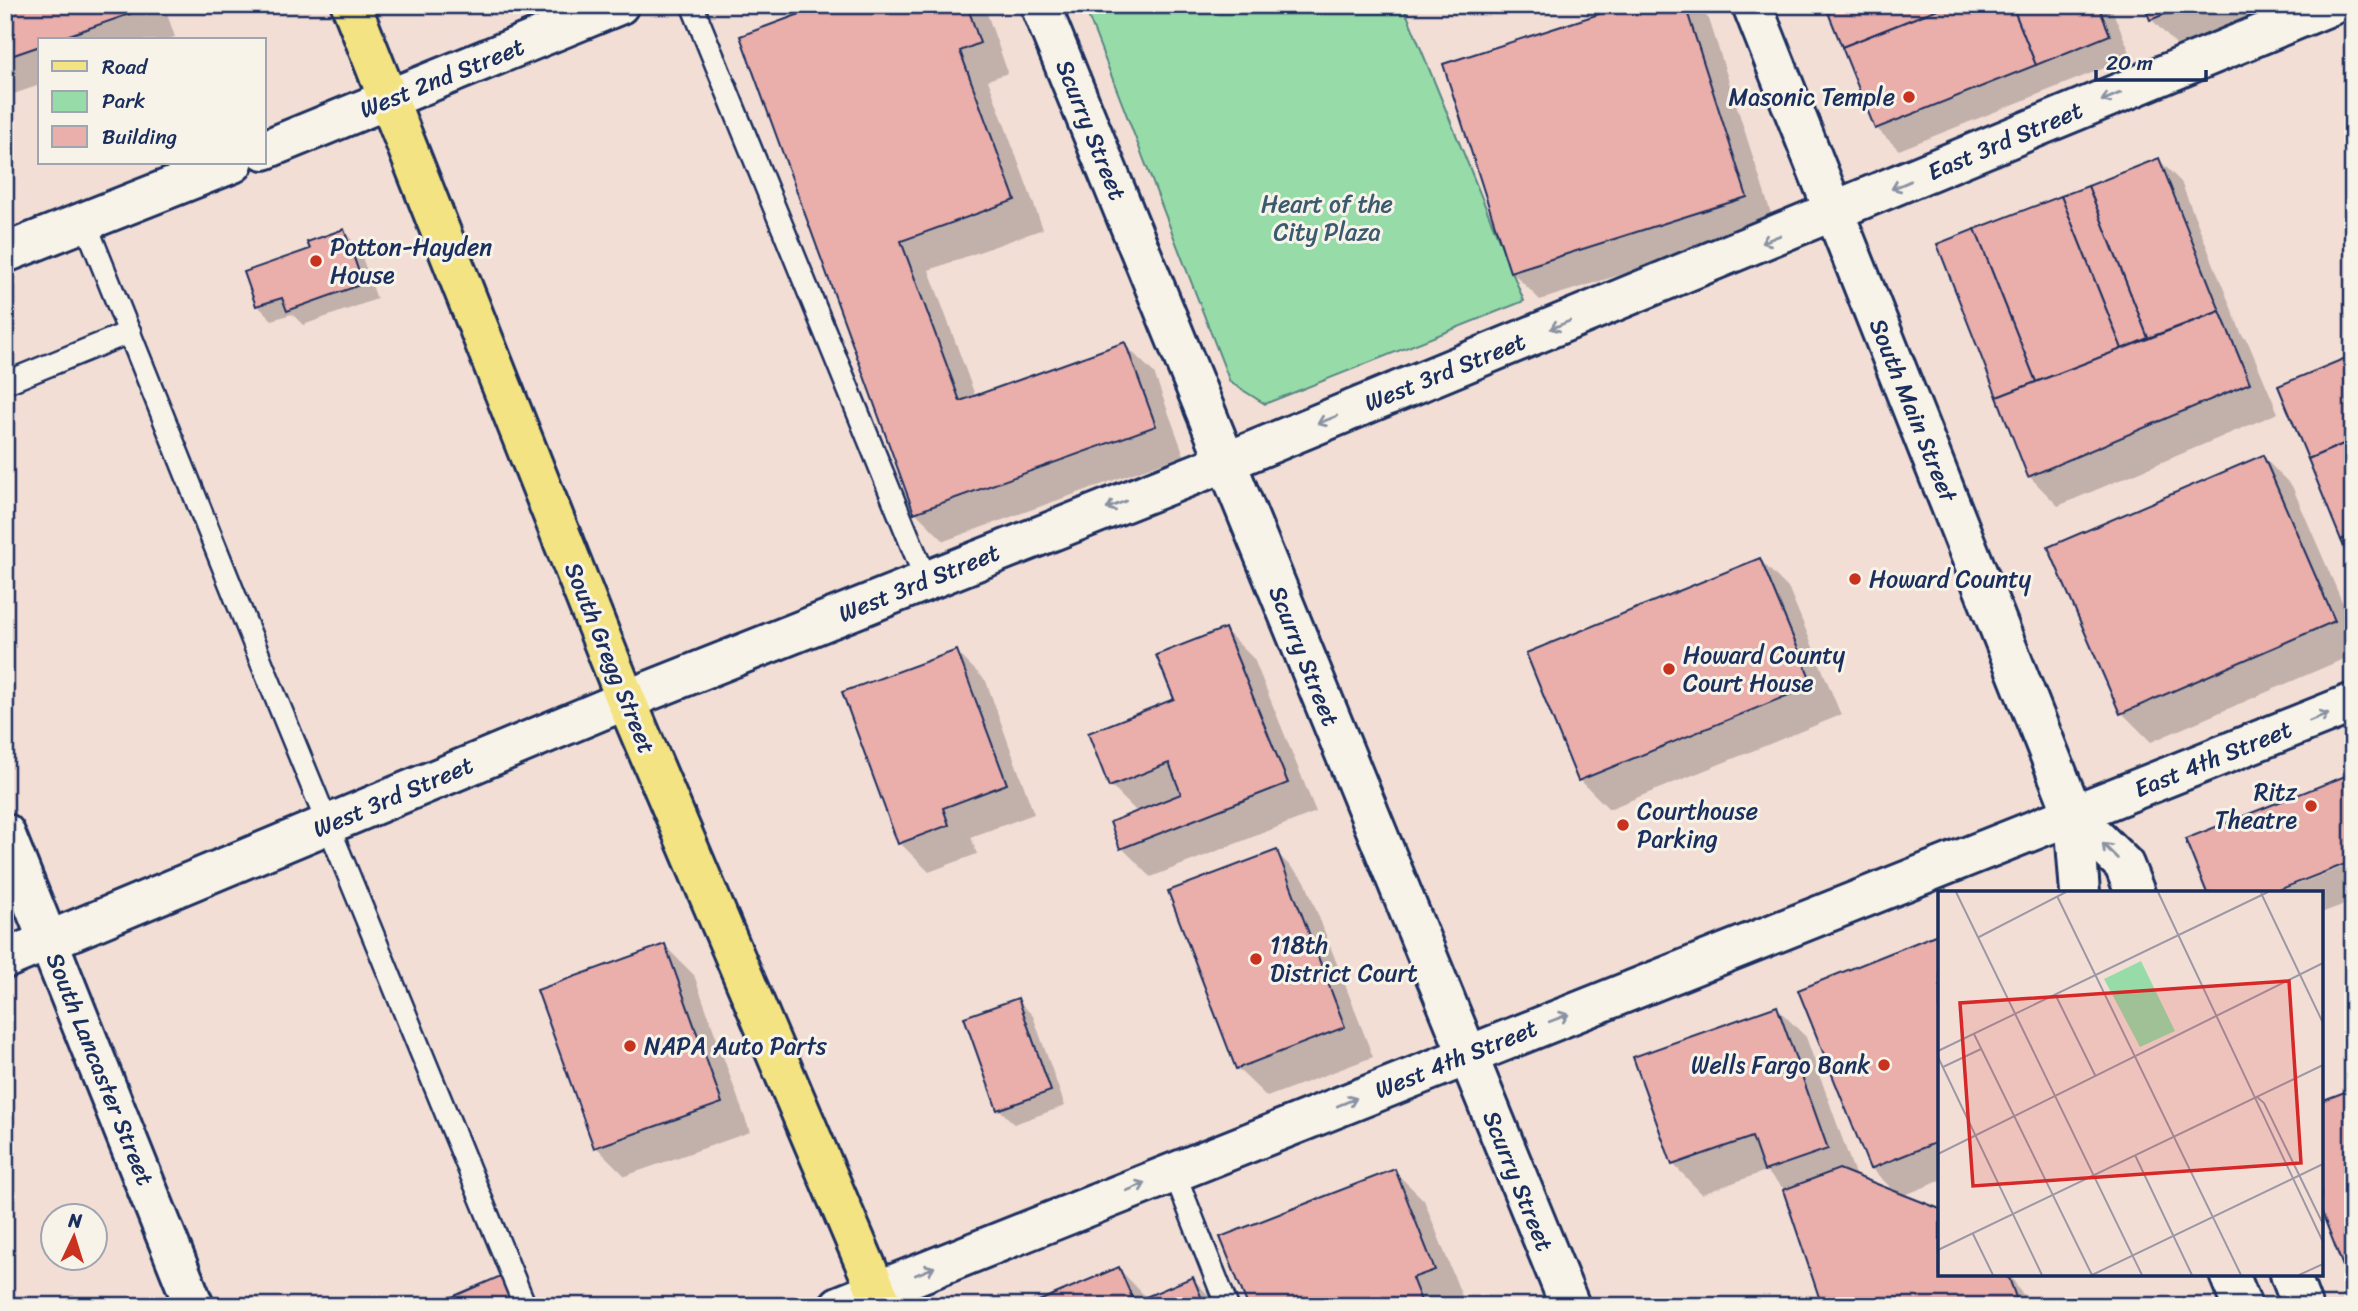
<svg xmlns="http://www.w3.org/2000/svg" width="2358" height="1311" viewBox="0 0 2358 1311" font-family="Sriracha,sans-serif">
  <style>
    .green { fill: #97dca8; stroke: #598683; stroke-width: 2 }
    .shadow { fill: #0003 }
    .building { fill: #eaaeab; stroke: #1b2f5e; stroke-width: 2 }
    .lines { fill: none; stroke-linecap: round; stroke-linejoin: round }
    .service-casing { stroke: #1b2f5e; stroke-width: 26 }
    .minor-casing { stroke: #1b2f5e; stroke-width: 44 }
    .secondary-casing { stroke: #1b2f5e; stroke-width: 44 }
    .primary-casing { stroke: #1b2f5e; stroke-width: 44 }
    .service { stroke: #f7f3e8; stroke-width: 21 }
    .minor { stroke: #f7f3e8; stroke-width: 38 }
    .secondary { stroke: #f7f3e8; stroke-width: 38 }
    .primary { stroke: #f4e382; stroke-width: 38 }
    .oneway { stroke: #8991a3 }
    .poi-dot { fill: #c8321e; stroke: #f7f3e8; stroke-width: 2.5 }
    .labels { text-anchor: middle; stroke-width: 6; stroke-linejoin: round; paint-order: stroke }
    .street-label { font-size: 24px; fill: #1b2f5e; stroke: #f7f3e8 }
    .poi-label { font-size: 24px; fill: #1b2f5e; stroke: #f7f3e8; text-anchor: start }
    .park-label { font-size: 24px; fill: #3a5a70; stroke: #f7f3e8 }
    .inset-road { fill: none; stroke: #9d98a6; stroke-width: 2 }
    .view { fill: #d62828; fill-opacity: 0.15; stroke: #d62828; stroke-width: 3.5 }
    .inset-edge { fill: none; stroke: #1b2f5e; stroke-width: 3.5 }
  </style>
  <rect width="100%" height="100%" fill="#f3ded6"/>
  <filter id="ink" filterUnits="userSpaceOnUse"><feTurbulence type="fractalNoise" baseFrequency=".0143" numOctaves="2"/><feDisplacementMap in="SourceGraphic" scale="14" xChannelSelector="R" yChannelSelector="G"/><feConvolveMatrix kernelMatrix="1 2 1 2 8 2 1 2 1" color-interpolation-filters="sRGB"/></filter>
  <g filter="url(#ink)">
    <polygon class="green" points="1084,5 1403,5 1524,301 1265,404 1230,382"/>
    <g class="shadow">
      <polygon points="5,5 164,5 175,37 165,40 40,40 40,85 5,97"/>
      <polygon points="830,5 984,5 1008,73 988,80 1043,229 929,270 976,398 1124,344 1154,373 1184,455 944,541 915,512"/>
      <polygon points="1632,5 1695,5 1709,19 1775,226 1540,300 1511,271"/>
      <polygon points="1827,5 2110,5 2132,57 1899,150 1876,128"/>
      <polygon points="2146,5 2289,5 2180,49 2151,19"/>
      <polygon points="2159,160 2181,182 2242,335 2248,342 2278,413 2058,506 2029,476"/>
      <polygon points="343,231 358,246 377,299 303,325 292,314 272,320 257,305 312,251"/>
      <polygon points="2263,457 2292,486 2353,627 2353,655 2151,742 2122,713"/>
      <polygon points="1760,560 1789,589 1841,715 1609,809 1580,780"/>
      <polygon points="1225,630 1254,659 1316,812 1151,877 1122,848 1138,813 1111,786"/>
      <polygon points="957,652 986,681 1034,814 971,837 977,854 929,872 900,843"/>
      <polygon points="1276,852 1305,881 1373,1057 1267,1097 1237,1068"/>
      <polygon points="2353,863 2353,901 2321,913 2321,893 2275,893"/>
      <polygon points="1940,935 1940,1181 1902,1196 1940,1274 2010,1274 2019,1290 2035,1306 1824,1306 1784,1189 1766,1171 1702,1194 1673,1164 1777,1008 1806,1037 1856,1177 1897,1194 1871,1168"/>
      <polygon points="665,946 694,975 750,1132 625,1176 596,1147"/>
      <polygon points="1018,1000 1033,1016 1065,1106 1014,1124 999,1109"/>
      <polygon points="1394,1171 1424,1200 1463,1299 1445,1306 1249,1306"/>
      <polygon points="1119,1269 1147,1298 1193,1279 1219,1306 1032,1306"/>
    </g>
    <g class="building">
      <polygon points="5,5 146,5 147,8 55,40 40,40 40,46 5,58"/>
      <polygon points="824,5 967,5 980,43 960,51 1015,200 901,241 960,401 1125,342 1156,426 914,513 740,36"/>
      <polygon points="1627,5 1685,5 1747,197 1510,272 1443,64"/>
      <polygon points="1825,5 1948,5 1842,47"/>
      <polygon points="1948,5 2012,5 2036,65 1875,129 1842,47"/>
      <polygon points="2012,5 2098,5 2110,35 2036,65"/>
      <polygon points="2144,5 2188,5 2150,20"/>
      <polygon points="2159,158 2220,311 2148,338 2088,186"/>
      <polygon points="2088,186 2148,338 2122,349 2061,196"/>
      <polygon points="2061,196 2122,349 2036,382 1975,229"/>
      <polygon points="344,229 363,284 287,311 282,298 256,306 244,272 310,249 307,242"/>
      <polygon points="1975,229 2036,382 1997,397 1937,244"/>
      <polygon points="2220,311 2250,383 2028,477 1997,397"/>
      <polygon points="2353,355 2353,440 2308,459 2278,386"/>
      <polygon points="2353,440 2353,535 2341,540 2308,459"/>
      <polygon points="2263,455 2335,621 2120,714 2048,547"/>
      <polygon points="2353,535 2353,567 2341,540"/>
      <polygon points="1760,558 1813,685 1578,781 1526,653"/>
      <polygon points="1225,628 1288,783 1120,849 1110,822 1181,794 1169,763 1109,787 1088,733 1174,699 1156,655"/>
      <polygon points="957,650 1007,784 943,808 949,825 898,844 842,692"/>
      <polygon points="2353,773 2353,861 2271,893 2207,893 2185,839"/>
      <polygon points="1277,850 1345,1027 1236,1069 1168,891"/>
      <polygon points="1940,933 1940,1141 1870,1169 1798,990"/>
      <polygon points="665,944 722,1103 594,1148 537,990"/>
      <polygon points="1018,998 1051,1091 997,1110 964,1017"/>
      <polygon points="1777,1006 1828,1149 1764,1171 1752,1137 1672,1165 1633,1057"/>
      <polygon points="2350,1090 2353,1097 2353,1292 2321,1210 2321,1101"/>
      <polygon points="1395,1169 1435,1270 1412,1278 1423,1306 1248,1306 1220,1237"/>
      <polygon points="1839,1169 1940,1209 1940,1274 2000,1274 2009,1278 2019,1306 1822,1306 1783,1190"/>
      <polygon points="1119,1267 1134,1302 1193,1277 1205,1306 1027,1306"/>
      <polygon points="503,1275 516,1306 431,1306"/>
    </g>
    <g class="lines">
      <defs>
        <g id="service">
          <polyline points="692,5 926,580"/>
          <polyline points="85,222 267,676 525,1306"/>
          <polyline points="5,383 130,332"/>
          <polyline points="1174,1172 1227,1306"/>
        </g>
        <g id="minor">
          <polyline points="1040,5 1570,1306"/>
          <polyline points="1752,5 2074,816 2080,893"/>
          <polyline points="264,150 619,5"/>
          <polyline points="5,253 233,163"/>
          <polyline points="2074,816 2124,865 2135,893"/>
          <polyline points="5,833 194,1306"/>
          <polyline points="2229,1274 2242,1306"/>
          <polyline points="2290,1274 2302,1306"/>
        </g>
        <g id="secondary">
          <polyline points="5,959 626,700 1226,462 2332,5"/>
          <polyline points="839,1306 2353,703"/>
        </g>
        <polyline id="primary" points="351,5 626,700 883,1306"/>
      </defs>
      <use href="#service" class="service-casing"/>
      <use href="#minor" class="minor-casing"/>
      <use href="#secondary" class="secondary-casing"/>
      <use href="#primary" class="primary-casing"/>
      <use href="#service" class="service"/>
      <use href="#minor" class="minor"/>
      <use href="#secondary" class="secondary"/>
      <use href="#primary" class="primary"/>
    </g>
    <defs><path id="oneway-shaft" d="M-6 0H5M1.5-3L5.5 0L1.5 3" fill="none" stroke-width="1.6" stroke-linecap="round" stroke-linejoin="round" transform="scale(1.75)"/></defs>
    <g class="oneway">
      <use href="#oneway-shaft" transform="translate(2111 97) rotate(157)"/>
      <use href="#oneway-shaft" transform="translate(1901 185) rotate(157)"/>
      <use href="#oneway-shaft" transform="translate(1771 239) rotate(158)"/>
      <use href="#oneway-shaft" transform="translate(1560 325) rotate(158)"/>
      <use href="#oneway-shaft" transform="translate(1327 420) rotate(158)"/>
      <use href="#oneway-shaft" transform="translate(1116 505) rotate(158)"/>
      <use href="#oneway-shaft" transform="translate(2319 717) rotate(-22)"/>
      <use href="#oneway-shaft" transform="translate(2110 851) rotate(-135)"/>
      <use href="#oneway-shaft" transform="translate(1559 1018) rotate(-21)"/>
      <use href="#oneway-shaft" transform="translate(1347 1102) rotate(-22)"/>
      <use href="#oneway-shaft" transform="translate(1136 1187) rotate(-22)"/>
      <use href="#oneway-shaft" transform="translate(925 1271) rotate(-22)"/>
    </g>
  </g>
  <g class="poi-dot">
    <circle cx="1909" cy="97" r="7"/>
    <circle cx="316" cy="261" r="7"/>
    <circle cx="1855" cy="579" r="7"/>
    <circle cx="1669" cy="669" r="7"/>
    <circle cx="2311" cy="806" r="7"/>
    <circle cx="1623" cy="825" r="7"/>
    <circle cx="1256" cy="959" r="7"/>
    <circle cx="630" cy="1046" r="7"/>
    <circle cx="1884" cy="1065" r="7"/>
  </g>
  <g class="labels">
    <g class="street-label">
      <text transform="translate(442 78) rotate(-22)" y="8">West 2nd Street</text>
      <text transform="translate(1091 130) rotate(68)" y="8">Scurry Street</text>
      <text transform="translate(2005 141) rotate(-23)" y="8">East 3rd Street</text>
      <text transform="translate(1445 372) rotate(-22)" y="8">West 3rd Street</text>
      <text transform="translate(1913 410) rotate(68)" y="8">South Main Street</text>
      <text transform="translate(919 583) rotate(-22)" y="8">West 3rd Street</text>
      <text transform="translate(1304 656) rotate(68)" y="8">Scurry Street</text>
      <text transform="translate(610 658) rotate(68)" y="8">South Gregg Street</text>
      <text transform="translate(2213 759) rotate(-22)" y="8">East 4th Street</text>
      <text transform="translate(393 797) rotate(-23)" y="8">West 3rd Street</text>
      <text transform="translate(1456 1059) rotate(-22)" y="8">West 4th Street</text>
      <text transform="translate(100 1069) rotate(68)" y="8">South Lancaster Street</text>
      <text transform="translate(1518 1181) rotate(68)" y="8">Scurry Street</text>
    </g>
    <g class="poi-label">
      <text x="1895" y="105" text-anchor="end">Masonic Temple</text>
      <text x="330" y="255">Potton-Hayden<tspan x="330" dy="28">House</tspan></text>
      <text x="1869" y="587">Howard County</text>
      <text x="1683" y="663">Howard County<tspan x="1683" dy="28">Court House</tspan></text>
      <text x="2297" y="800" text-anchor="end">Ritz<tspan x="2297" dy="28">Theatre</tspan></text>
      <text x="1637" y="819">Courthouse<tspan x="1637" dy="28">Parking</tspan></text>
      <text x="1270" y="953">118th<tspan x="1270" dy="28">District Court</tspan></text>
      <text x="644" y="1054">NAPA Auto Parts</text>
      <text x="1870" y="1073" text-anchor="end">Wells Fargo Bank</text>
    </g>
    <g class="park-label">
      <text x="1327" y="212">Heart of the<tspan x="1327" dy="28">City Plaza</tspan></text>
    </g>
  </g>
  <g transform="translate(1938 891)">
    <rect width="385" height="385" fill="#f3ded6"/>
    <path d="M203,70l34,70 -35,16 -36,-68z" fill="#97dca8"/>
    <path class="inset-road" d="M18,1l186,383M220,1l165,350M323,2l62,130M119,5l184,379M41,46l87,-45M117,103l40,81M36,143l118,241M0,160l330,-159M0,166l104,218M5,176l38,-18M319,206l7,6 59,121M0,263l385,-191M197,264l57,120M35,343l20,41M0,359l385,-185M154,384l231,-111M361,384l24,-11"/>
    <path class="view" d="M351,90l12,182 -328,23 -13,-183z"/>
    <rect width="385" height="385" class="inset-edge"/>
  </g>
  <rect width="2358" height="1311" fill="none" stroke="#f7f3e8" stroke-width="28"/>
  <rect x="14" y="14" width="2330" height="1283" fill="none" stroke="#1b2f5e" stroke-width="2.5" filter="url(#ink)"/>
  <rect x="38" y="38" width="228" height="126" fill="#f7f3e8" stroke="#9fa5b1" stroke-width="2"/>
  <rect x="52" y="61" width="35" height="10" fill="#f4e382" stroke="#9fa5b1" stroke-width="2"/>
  <text x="102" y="74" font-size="21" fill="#1b2f5e">Road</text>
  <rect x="52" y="91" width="35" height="21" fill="#97dca8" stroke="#9fa5b1" stroke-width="2"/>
  <text x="102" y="108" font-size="21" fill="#1b2f5e">Park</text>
  <rect x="52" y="126" width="35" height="21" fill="#eaaeab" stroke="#9fa5b1" stroke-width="2"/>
  <text x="102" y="144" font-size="21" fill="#1b2f5e">Building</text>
  <g transform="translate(74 1237) rotate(4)"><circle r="33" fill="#f7f3e8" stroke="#9fa5b1" stroke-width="2"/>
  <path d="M0-5L12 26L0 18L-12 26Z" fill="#c8321e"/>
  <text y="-10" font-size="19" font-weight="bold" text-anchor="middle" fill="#1b2f5e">N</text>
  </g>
  <path d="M2096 70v10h110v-10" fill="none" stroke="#1b2f5e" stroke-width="3.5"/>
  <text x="2106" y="70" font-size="21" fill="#1b2f5e" stroke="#f7f3e8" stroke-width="5" paint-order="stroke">20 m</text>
</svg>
